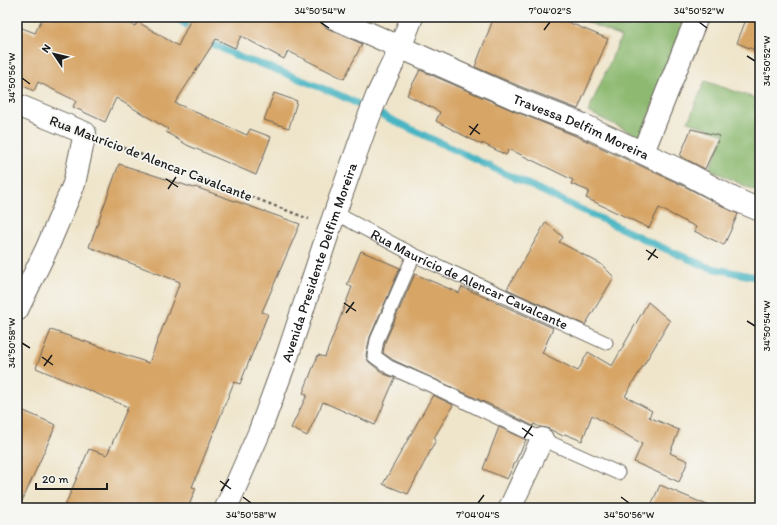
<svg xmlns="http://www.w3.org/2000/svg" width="777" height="525" viewBox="0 0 777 525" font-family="Itim,sans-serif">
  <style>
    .forest { fill: #8db971; stroke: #546a46 }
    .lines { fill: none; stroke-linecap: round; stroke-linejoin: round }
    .stream { stroke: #48b5c3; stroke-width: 7 }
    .building { fill: #d7a566 }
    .lane-casing { stroke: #666259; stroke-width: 15 }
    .street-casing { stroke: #666259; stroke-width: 24 }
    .path { stroke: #666259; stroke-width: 2.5; stroke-dasharray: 3 3; stroke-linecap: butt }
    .lane { stroke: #fff; stroke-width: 13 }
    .street { stroke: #fff; stroke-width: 22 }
    .ticks { fill: none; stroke: #1c1c1c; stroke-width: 1.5 }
    .labels { text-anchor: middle; stroke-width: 3.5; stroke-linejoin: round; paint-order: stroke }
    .street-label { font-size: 14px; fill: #1c1c1c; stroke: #f6f6f2 }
    .neatline { fill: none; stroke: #1c1c1c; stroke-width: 1.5 }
    .ticks-label { font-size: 10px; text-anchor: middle; fill: #1c1c1c }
  </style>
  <rect width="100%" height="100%" fill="#f6f6f2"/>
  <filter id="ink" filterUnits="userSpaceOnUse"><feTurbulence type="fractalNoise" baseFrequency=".025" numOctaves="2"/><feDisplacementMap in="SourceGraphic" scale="8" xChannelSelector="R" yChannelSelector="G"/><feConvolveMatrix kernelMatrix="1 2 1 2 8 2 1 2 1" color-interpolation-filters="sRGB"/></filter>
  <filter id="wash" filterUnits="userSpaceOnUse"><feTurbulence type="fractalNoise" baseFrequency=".012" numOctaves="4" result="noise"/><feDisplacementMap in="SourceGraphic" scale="16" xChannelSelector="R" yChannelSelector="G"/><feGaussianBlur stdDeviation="0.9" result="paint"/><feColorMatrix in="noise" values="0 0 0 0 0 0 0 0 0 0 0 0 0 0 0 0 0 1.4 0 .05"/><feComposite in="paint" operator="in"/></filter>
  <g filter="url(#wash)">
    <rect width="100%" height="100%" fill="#efe5cb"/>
    <g class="forest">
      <polygon points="576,17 685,17 641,137 588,112 621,37"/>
      <polygon points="705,81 760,100 760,193 709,169 725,134 688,122"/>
    </g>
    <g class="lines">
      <g class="stream">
        <polyline points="175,17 196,31"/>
        <polyline points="206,38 213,44 241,58 264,65 337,94 652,243 707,267 760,278"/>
      </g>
    </g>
    <g id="blocks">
      <g class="building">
        <polygon points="43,17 117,17 135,26 138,22 178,46 192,17 320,17 322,24 327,28 362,44 344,79 288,51 284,59 241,36 235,48 216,39 175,103 247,135 250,129 271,137 256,175 187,145 166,132 168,129 116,98 105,122 73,107 76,101 38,82 34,91 17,83 17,26 35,33"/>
        <polygon points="494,17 556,17 608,39 578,109 524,88 475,67"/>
        <polygon points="747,17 760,17 760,52 737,43"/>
        <polygon points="420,70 514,111 576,136 682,185 738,214 724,245 694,231 696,227 659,208 649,228 586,198 589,191 571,184 573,180 509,149 506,155 482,143 482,145 436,121 440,112 407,95"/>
        <polygon points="274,93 297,101 289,128 264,120"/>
        <polygon points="691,129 720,136 705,169 680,156"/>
        <polygon points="119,164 194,188 195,187 300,224 262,312 268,314 240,384 234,382 192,487 196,488 188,508 64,508 89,449 107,455 128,407 36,368 51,330 149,363 180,282 89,247"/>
        <polygon points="546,222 563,237 559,242 601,264 614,277 585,325 507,289"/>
        <polygon points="361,251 400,268 370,337 366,355 367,359 369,362 384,374 395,378 375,425 323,402 307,436 291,428 307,395 303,393 318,355 325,357 352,287 347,285"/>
        <polygon points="415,274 459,293 462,287 553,328 542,353 578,371 588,352 612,366 648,302 670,321 625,396 652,411 649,417 679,430 670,453 688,461 679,482 634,462 642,444 592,415 582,441 565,434 563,436 547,428 540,427 534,424 533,426 504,411 393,360 383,353 385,342"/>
        <polygon points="433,395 453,405 434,438 436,440 408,494 383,484"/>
        <polygon points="17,408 56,425 19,508 17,508"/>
        <polygon points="499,427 526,440 507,479 483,469"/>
        <polygon points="660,485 714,508 650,508"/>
      </g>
    </g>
  </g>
  <g filter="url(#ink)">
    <use href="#blocks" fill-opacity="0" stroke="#666259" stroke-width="1"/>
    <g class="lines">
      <defs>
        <g id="lane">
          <path id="s1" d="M335,213l79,42 192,88"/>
          <polyline points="414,255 377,340 374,356 389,367 428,384 542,439 618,473"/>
        </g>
        <g id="street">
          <path id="s2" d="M332,17l187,83 62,24 107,50 46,25 26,11"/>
          <polyline points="17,105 85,133 74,184 47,248 17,310"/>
          <polyline points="643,152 697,17"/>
          <path id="s3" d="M226,508l33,-75 28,-76 43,-130 37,-105 10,-26 23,-48 12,-31"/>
          <polyline points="510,508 542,439"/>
        </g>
      </defs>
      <use href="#lane" class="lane-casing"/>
      <use href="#street" class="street-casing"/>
      <polyline class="path" points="106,141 309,219"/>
      <use href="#lane" class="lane"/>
      <use href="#street" class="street"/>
    </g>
  </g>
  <path class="ticks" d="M320,22l9,6M699,22l8,6M544,30l6,-8M747,56l8,5M22,78l8,6M469,126l11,8M470,135l8,-11M166,179l12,8M168,189l8,-12M646,250l12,8M648,260l8,-11M344,303l12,8M346,313l8,-11M747,321l8,5M22,343l8,5M42,357l11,8M44,366l8,-11M522,428l11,8M524,438l8,-12M220,481l11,8M221,491l8,-12M243,497l8,6M621,497l8,6M478,503l6,-8"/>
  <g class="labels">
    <g class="street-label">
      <text dy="5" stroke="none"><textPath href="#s2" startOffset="272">Travessa Delfim Moreira</textPath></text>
      <text transform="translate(151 158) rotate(21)" y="5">Rua Maurício de Alencar Cavalcante</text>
      <text dy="5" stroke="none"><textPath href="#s3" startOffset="263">Avenida Presidente Delfim Moreira</textPath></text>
      <text dy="5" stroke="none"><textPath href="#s1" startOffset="150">Rua Maurício de Alencar Cavalcante</textPath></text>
    </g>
  </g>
  <rect width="777" height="525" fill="none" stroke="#f6f6f2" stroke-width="44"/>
  <g transform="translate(54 54) rotate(305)" stroke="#f6f6f2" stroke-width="3" paint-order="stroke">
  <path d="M0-3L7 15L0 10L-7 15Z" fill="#1c1c1c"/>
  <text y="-6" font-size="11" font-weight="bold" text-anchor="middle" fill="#1c1c1c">N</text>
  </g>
  <path d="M36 483v6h71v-6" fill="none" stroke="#1c1c1c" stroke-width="2"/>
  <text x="42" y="483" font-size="12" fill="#1c1c1c" stroke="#f6f6f2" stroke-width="3" paint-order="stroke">20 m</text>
  <rect x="22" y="22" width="733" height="481" class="neatline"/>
  <g class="ticks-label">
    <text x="320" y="14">34°50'54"W</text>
    <text x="550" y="14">7°04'02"S</text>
    <text x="699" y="14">34°50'52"W</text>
    <text transform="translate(766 61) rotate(-90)" y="4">34°50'52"W</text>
    <text transform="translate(11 78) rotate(-90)" y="4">34°50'56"W</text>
    <text transform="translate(766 326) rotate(-90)" y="4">34°50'54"W</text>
    <text transform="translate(11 343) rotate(-90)" y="4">34°50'58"W</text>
    <text x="251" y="518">34°50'58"W</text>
    <text x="478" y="518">7°04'04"S</text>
    <text x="629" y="518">34°50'56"W</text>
  </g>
</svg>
